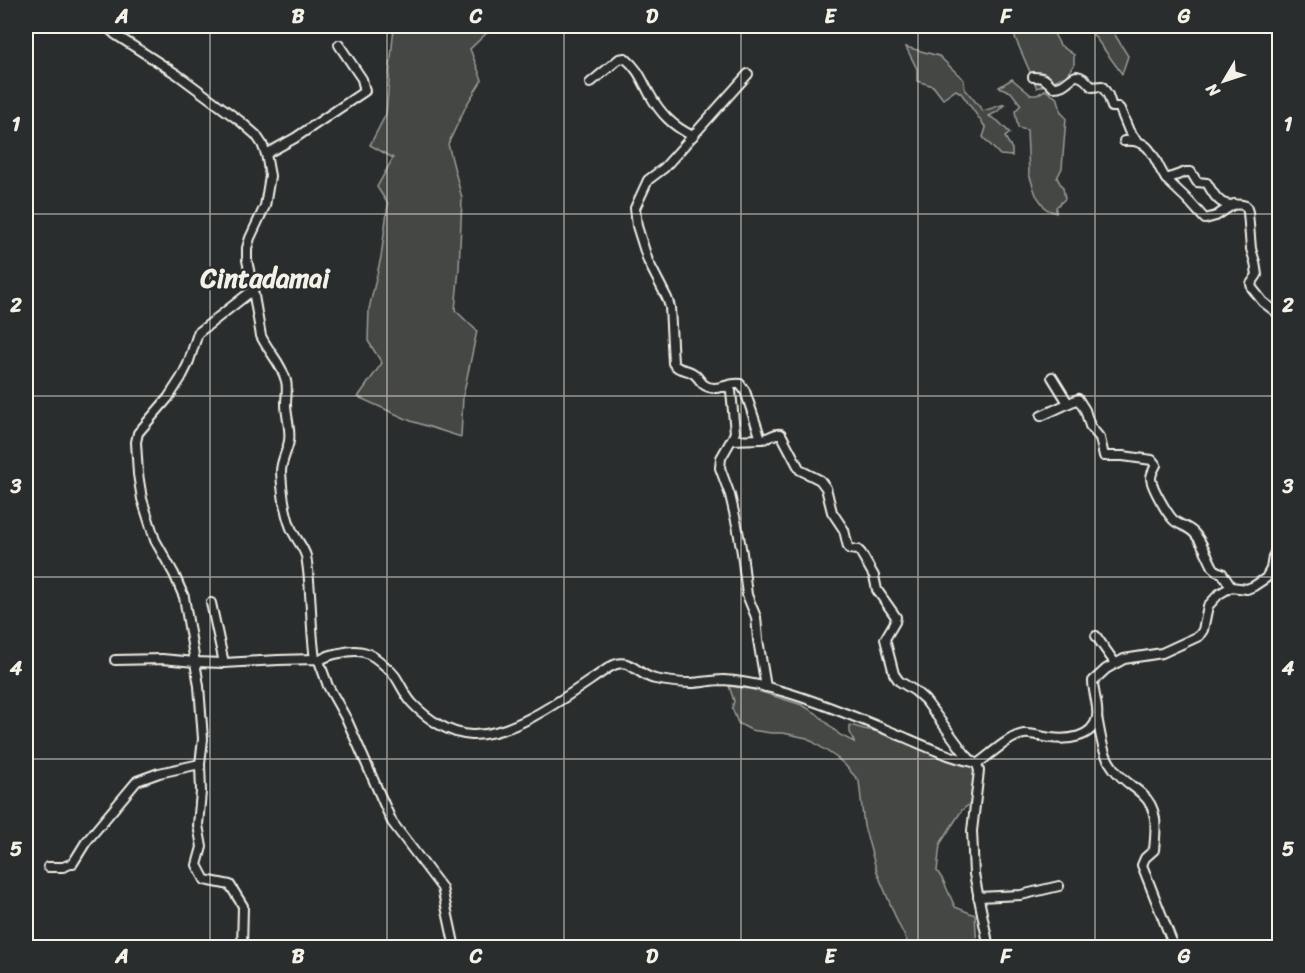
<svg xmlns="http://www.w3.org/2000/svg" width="1305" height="973" viewBox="0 0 1305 973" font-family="Sriracha,sans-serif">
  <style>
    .green { fill: #444645; stroke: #9c9c96; stroke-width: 1.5 }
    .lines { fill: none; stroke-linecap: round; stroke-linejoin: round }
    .street-casing { stroke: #f4f1e8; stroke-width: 12 }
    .street { stroke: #2a2d2e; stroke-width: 8 }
    .grid { fill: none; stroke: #f4f1e8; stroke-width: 1.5; stroke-opacity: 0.55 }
    .labels { text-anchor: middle; stroke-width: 4.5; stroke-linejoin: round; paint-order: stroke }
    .quarter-label { font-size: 26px; font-weight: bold; fill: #f4f1e8; stroke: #2a2d2e }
    .neatline { fill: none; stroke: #f4f1e8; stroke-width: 2 }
    .grid-label { font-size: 20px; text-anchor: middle; font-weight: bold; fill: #f4f1e8 }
  </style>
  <rect width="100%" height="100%" fill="#2a2d2e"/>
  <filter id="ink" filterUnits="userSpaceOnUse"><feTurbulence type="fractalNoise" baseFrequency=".0167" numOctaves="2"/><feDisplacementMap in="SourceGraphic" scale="12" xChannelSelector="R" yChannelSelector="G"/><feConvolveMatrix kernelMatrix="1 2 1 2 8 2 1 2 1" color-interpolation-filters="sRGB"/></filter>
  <g filter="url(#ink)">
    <g class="green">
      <polygon points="395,26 494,26 470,49 482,80 467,104 448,144 462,198 459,269 455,310 477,331 463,396 461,437 411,421 358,397 382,363 368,341 369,309 381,257 388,204 377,187 393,158 370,145 386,114 393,36"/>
      <polygon points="1010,26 1050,26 1060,45 1074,55 1074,65 1068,75 1037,88"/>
      <polygon points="1087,26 1113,26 1115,35 1128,56 1122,74"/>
      <polygon points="906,47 939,56 964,80 965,89 983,111 1005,104 997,112 989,116 998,121 1010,133 1005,137 1012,149 1012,156 1000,155 983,137 986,128 961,93 956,90 943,99 933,86 917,81 917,69"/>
      <polygon points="1012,79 1031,95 1037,95 1045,90 1058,99 1061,112 1066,118 1062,168 1057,178 1063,188 1065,199 1056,207 1056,213 1046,209 1036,195 1029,174 1027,130 1018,128 1015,111 1021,105 1011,92 999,87"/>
      <polygon points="729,686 755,690 802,705 816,713 840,735 854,742 850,732 850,725 864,729 885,733 975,766 971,803 962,810 940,844 937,871 943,880 955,907 975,915 977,947 910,947 898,923 877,872 864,826 859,781 845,765 837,758 807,738 783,733 771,733 751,730 738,723 732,708 734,701"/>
    </g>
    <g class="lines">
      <defs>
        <g id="street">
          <polyline points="106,26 116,35 178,75 240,121 256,135 262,144 266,154 270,176 265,206 250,238 247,248 247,260 253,290 198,333 188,364 181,378 168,398 138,433 136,442 138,474 142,499 155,540 174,574 184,597 195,662 224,663 278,660 315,659 319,661 328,686 347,720 392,822 442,888 455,948"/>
          <path d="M748,74l-84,94 -16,12 -13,28 2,18 11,35 19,37 3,9 3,56c5,8 13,5 21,11 3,2 6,7 9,10 12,10 25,-2 37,0l5,7 16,48c7,1 13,-7 20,-5l19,36 20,10 6,8 6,24 12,18 4,17 2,2 8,1 3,3 13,23 3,14 19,27 -1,5 -10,17 9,35 5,7 16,10 10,9 40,54 8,8 4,2 2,7 -7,60 2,43 15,74"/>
          <path d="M1033,77c11,0 12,2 20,10 20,1 18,-25 39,0l10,-1 6,9 4,12h6l2,2 9,22 9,11"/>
          <path d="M590,83l29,-24 6,-1c13,11 16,20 24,35 11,20 23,33 44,43"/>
          <path d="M1124,141c29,-3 29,19 42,38"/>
          <polyline points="266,154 295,138 365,91 362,79 339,45"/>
          <path d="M1234,204l-18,12 -11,3 -17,-19 -22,-21 20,-7h5l6,10 10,1c4,7 10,19 19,21 7,2 13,-1 20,2l2,6 3,37 4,13 2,13 -6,9 1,4 11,14 17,13"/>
          <path d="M253,290l8,46c7,15 21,28 25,45 2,7 0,15 0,23 0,12 5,25 3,37 -2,11 -8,20 -8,31 1,18 3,39 10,56 4,10 12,18 15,28 6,34 4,69 9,103"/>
          <polyline points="1052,377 1068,403"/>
          <polyline points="724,387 728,386 731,391 735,432 733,437 721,458 720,468 730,495 737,525 742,553 747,595 756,617 758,640 766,687"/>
          <path d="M1041,416l37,-17 7,11 5,16 10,12 4,18h19l29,4 4,5c-2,4 -5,9 -5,13 0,8 18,40 25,44 6,4 13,5 19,12 8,9 12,22 18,33l3,4 6,2 9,14"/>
          <polyline points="732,440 761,439"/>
          <polyline points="211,603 224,663"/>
          <polyline points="1096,636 1115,663"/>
          <polyline points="115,660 162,659 195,662 199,686 203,739 200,764 201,792 198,825 202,847 197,865 205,880 230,885 243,906 242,948"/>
          <path d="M319,661c7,-5 13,-7 21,-8 21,-5 30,-1 45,13 4,3 7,6 10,10 6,9 10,19 17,27 15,16 37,31 60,32 45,1 101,-44 138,-68 20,-12 26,8 45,12 10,2 25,4 36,4 10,0 21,-3 32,-3 21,1 42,6 62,12 41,12 80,29 119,45 23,10 45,20 69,25"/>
          <path d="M1097,717c4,19 5,37 17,52 9,12 18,16 28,25 17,15 14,35 12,56l-9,8 -3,7 29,74v4l-3,5"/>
          <path d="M977,764c13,-9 32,-28 47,-30 9,-1 17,3 27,4 17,2 41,0 46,-20 2,-12 -4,-25 -4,-37l13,-12 18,-10 38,-6 37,-17 4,-6 5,-24 11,-12 12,-7 16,2 7,-3 12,-8 5,-9 2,-12 7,-17"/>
          <polyline points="48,867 63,867 73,863 86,842 137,781 159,773 200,764"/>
          <polyline points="978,897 1021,895 1059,886"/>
        </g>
      </defs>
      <use href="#street" class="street-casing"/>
      <use href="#street" class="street"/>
    </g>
  </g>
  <path class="grid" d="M210,26v922M387,26v922M564,26v922M741,26v922M918,26v922M1095,26v922M26,214h1254M26,396h1254M26,577h1254M26,759h1254"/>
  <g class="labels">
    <g class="quarter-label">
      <text x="265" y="287">Cintadamai</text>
    </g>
  </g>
  <rect width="1305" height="973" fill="none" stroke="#2a2d2e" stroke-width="66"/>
  <g transform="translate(1224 81) rotate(231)" stroke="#2a2d2e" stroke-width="4.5" paint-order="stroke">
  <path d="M0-4.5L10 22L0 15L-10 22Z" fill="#f4f1e8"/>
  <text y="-9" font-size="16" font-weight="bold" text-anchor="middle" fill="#f4f1e8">N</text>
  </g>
  <rect x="33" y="33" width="1239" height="907" class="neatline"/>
  <g class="grid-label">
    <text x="122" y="23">A</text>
    <text x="298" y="23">B</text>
    <text x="476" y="23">C</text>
    <text x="652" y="23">D</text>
    <text x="830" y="23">E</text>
    <text x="1006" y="23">F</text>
    <text x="1184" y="23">G</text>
    <text x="16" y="131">1</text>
    <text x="1288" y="131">1</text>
    <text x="16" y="312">2</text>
    <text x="1288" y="312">2</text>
    <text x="16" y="493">3</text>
    <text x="1288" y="493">3</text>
    <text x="16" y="675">4</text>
    <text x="1288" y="675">4</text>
    <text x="16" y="856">5</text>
    <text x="1288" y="856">5</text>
    <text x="122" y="963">A</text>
    <text x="298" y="963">B</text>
    <text x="476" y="963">C</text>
    <text x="652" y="963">D</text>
    <text x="830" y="963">E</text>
    <text x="1006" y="963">F</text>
    <text x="1184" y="963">G</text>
  </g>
</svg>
